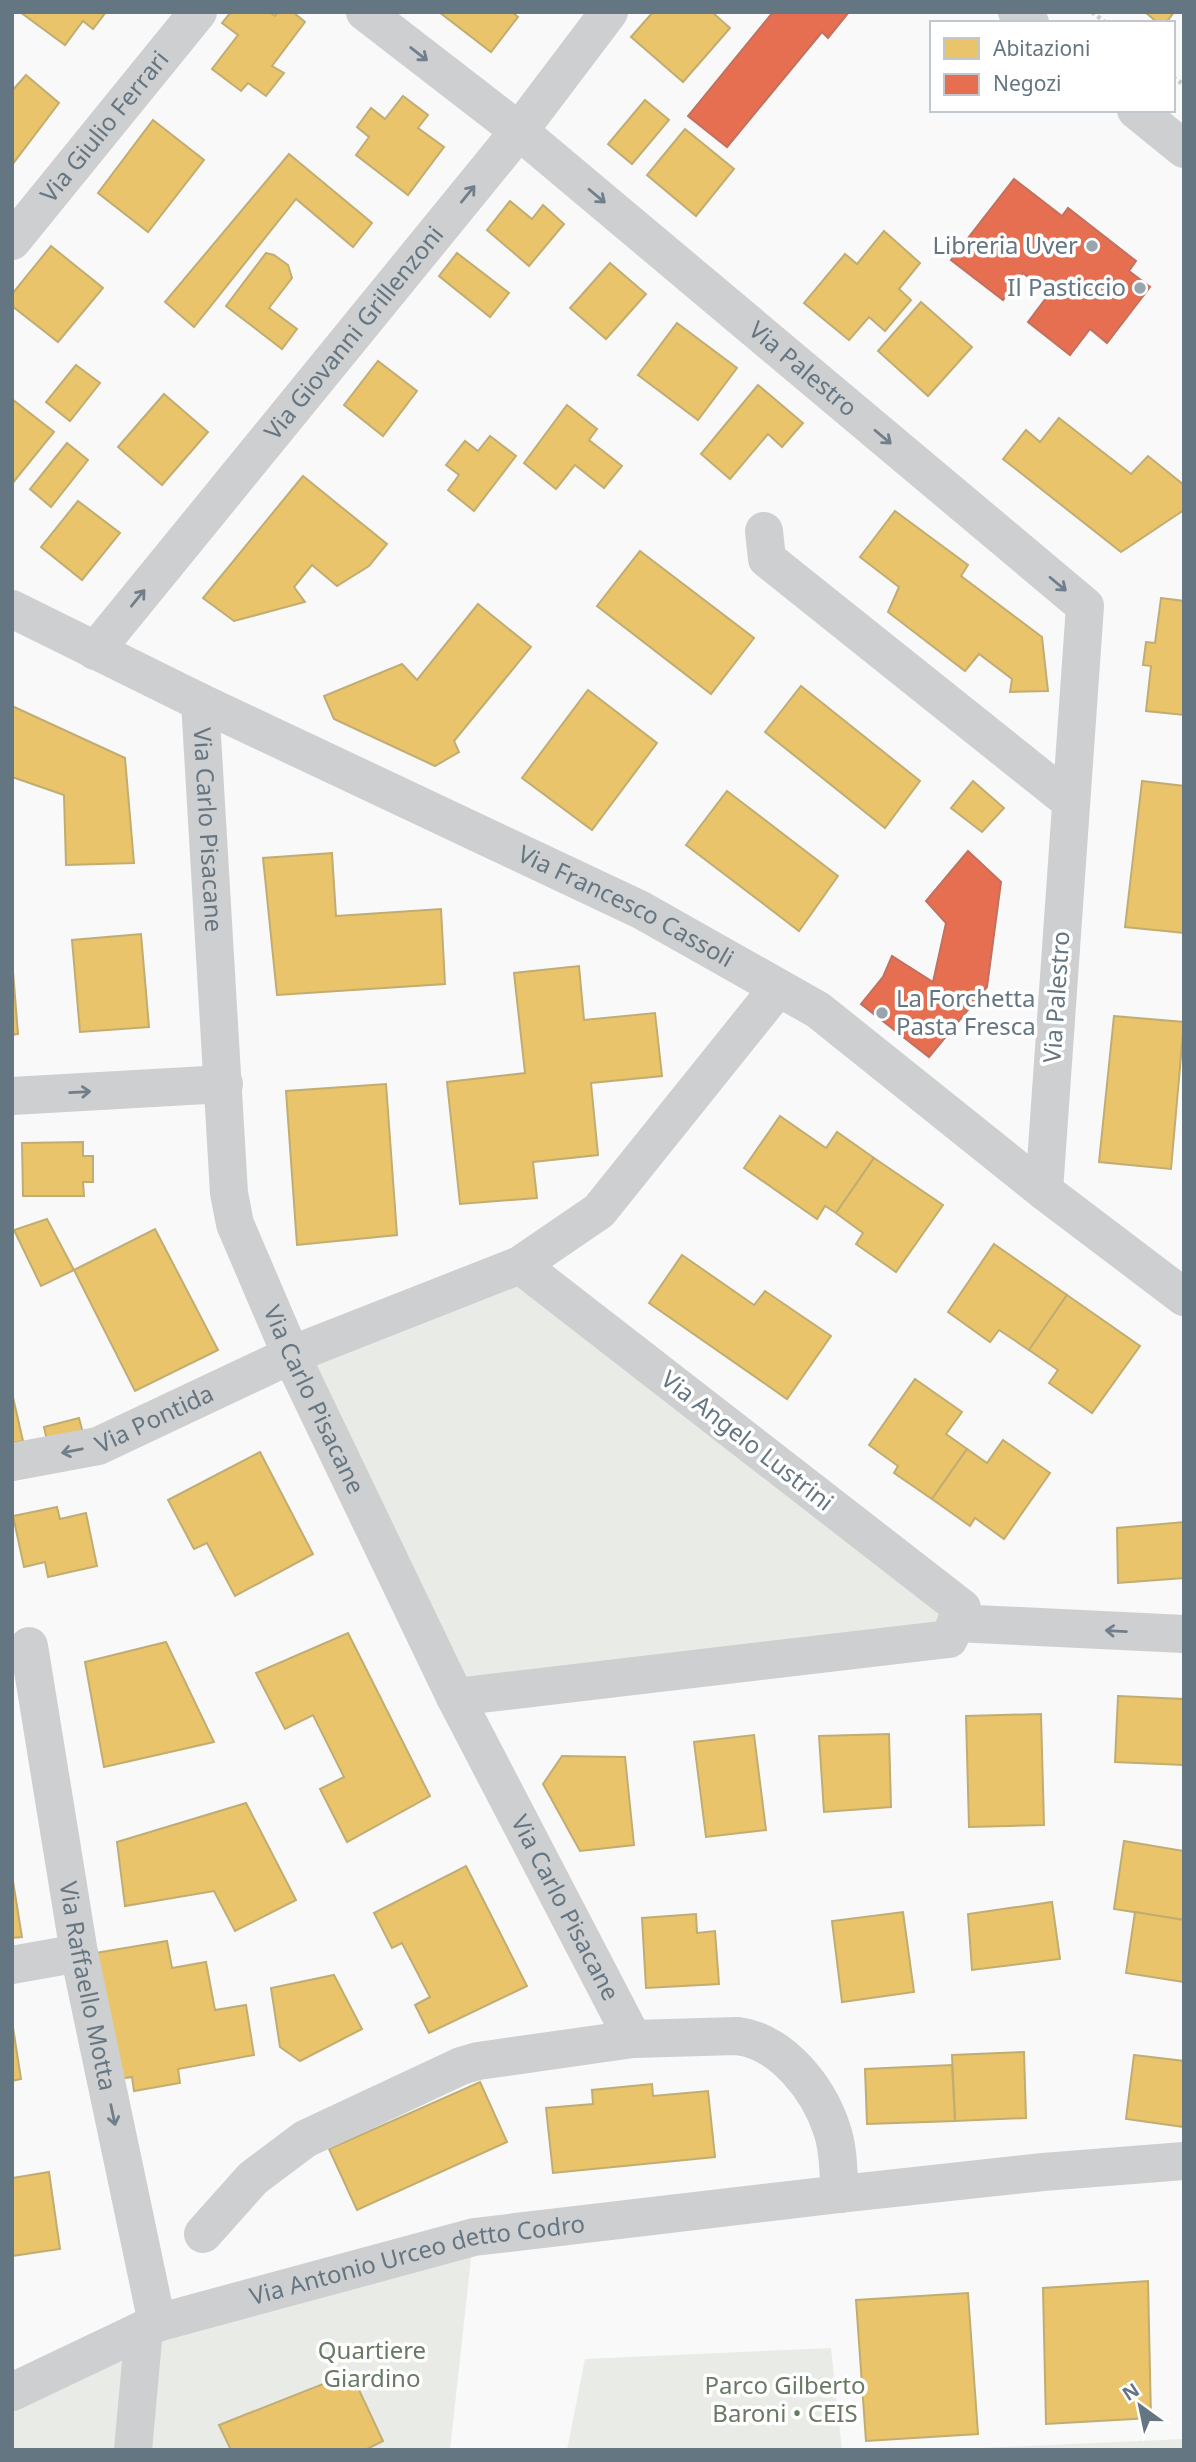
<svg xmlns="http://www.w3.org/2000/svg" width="1196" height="2462" viewBox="0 0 1196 2462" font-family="'Noto Sans',sans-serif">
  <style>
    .green { fill: #e8ebe6 }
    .homes { fill: #e9c46a; stroke: #c1ad72; stroke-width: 2 }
    .shops { fill: #e76f51; stroke: #c07160; stroke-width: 2 }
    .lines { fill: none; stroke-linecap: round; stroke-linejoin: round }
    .path { stroke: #cbcccd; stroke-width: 4.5; stroke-dasharray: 3.5 3.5; stroke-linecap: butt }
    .minor { stroke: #cecfd0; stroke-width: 38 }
    .oneway { stroke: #707f8b }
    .poi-dot { fill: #99a4ac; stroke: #fff; stroke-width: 2.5 }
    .labels { text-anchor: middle; stroke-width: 7; stroke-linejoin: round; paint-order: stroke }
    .street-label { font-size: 24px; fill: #657683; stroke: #fff }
    .poi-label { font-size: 24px; fill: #657683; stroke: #fff; text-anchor: end }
    .park-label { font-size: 24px; fill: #687a64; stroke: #fff }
  </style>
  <rect width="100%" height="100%" fill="#f9f9f9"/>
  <g class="green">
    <polygon points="520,1265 962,1608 949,1639 455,1697 291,1355"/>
    <polygon points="472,2249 450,2450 12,2450 12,2405 160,2334"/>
    <polygon points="831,2348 842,2450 567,2450 585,2359"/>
    <polygon points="1184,2439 1184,2450 935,2450"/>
  </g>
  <g class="homes">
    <polygon points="20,12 106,12 93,29 83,21 65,45"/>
    <polygon points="231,12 269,12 275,16 278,12 293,12 305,22 272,66 284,73 266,96 248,83 241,91 212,69 238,35 222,23"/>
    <polygon points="439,12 512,12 518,17 491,52"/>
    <polygon points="653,12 712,12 730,28 683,82 631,37"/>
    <polygon points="1145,12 1174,12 1166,23 1158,23"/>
    <polygon points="26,75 59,103 12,165 12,91"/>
    <polygon points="403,96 428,115 418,128 444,147 408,195 356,155 369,137 357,127 371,108 385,119"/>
    <polygon points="645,100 669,120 632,164 608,144"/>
    <polygon points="153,120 204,160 148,232 98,193"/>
    <polygon points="685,129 734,169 696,216 647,175"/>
    <polygon points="289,154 372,223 353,247 296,199 194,327 165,302"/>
    <polygon points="510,201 532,219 543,205 564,224 529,266 487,230"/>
    <polygon points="884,231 920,263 899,289 911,300 885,331 869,317 849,340 804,303 845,254 857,264"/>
    <polygon points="51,246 103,288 58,342 12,306 12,294"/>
    <polygon points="266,253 274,255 288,265 292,278 269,308 297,329 282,349 226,306"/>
    <polygon points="457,253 509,293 490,317 439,276"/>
    <polygon points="610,263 646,294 606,339 570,308"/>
    <polygon points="921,302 972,347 928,396 878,351"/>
    <polygon points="677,323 737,368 698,420 638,375"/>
    <polygon points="378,361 417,391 383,436 344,405"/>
    <polygon points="76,365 100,383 70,421 46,402"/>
    <polygon points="758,385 803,423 782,447 768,434 730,479 701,454"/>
    <polygon points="164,394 208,432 162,485 118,447"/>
    <polygon points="12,399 54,432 12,484"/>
    <polygon points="567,405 597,429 589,440 622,466 604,488 575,465 556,489 524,463"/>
    <polygon points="1059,418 1131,474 1148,456 1184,485 1184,510 1121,552 1003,459 1026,430 1040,442"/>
    <polygon points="490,436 516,456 474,511 448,490 459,475 446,465 465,441 478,451"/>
    <polygon points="67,443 88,460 51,507 30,489"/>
    <polygon points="303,476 387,544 369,566 337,586 312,565 294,587 305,602 234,621 203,598"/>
    <polygon points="78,501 120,533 82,580 41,547"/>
    <polygon points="895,511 968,565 961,576 1042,637 1048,691 1010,692 1012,679 979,654 965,671 888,612 899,587 860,557"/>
    <polygon points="640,551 754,638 711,694 597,606"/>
    <polygon points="1161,598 1184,601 1184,715 1146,711 1151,666 1143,665 1146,642 1155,643"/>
    <polygon points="478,604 531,647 454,741 459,752 435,766 334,719 324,696 402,664 417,680"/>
    <polygon points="801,686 920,781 885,828 765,732"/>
    <polygon points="588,690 657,743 592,830 522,778"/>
    <polygon points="12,706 125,758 134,863 66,865 64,795 12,777"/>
    <polygon points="973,781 1004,808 982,832 951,808"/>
    <polygon points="1142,781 1184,786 1184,933 1125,927"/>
    <polygon points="727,791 838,876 799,931 686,845"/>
    <polygon points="332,853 336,916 441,909 445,984 277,995 263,858"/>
    <polygon points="141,934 149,1027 80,1032 72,940"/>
    <polygon points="12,959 18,1034 12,1035"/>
    <polygon points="579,966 584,1020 655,1013 662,1076 591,1083 598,1155 533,1162 537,1198 460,1204 447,1082 525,1073 514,973"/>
    <polygon points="1114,1016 1184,1022 1171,1169 1099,1162"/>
    <polygon points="386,1084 397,1235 297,1245 286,1091"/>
    <polygon points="780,1116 826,1148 837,1132 874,1158 836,1213 825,1206 817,1219 744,1168"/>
    <polygon points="83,1142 83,1156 93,1156 93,1182 83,1182 84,1196 23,1196 22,1143"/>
    <polygon points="874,1158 943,1205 896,1272 856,1244 863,1233 836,1213"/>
    <polygon points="47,1219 74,1270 41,1286 14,1230"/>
    <polygon points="155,1229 218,1350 135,1391 74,1270"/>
    <polygon points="994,1244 1067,1295 1029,1350 999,1330 990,1342 948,1312"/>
    <polygon points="682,1255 754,1305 765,1291 831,1336 787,1399 649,1303"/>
    <polygon points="1067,1295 1140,1346 1092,1413 1049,1383 1058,1370 1029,1350"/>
    <polygon points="915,1379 962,1412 946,1434 967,1449 932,1499 894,1473 898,1466 869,1445"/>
    <polygon points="12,1393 23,1441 12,1443"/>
    <polygon points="79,1418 85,1441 49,1450 44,1427"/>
    <polygon points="1003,1440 1050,1473 1004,1539 975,1518 970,1526 932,1499 967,1449 987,1463"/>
    <polygon points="260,1452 313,1554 235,1596 207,1543 194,1549 168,1500"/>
    <polygon points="57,1507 60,1519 86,1513 97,1566 48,1577 45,1562 24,1567 13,1516"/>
    <polygon points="1184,1522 1184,1578 1118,1583 1117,1528"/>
    <polygon points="348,1633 430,1796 347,1842 320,1789 344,1777 313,1715 285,1729 256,1673"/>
    <polygon points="166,1642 214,1742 104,1767 85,1662"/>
    <polygon points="1118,1696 1184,1699 1184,1765 1115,1762"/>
    <polygon points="1041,1714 1044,1825 969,1827 966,1716"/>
    <polygon points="889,1734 891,1807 824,1812 819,1736"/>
    <polygon points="754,1735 766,1830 706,1837 694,1742"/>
    <polygon points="562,1756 625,1757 634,1845 580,1851 543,1784"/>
    <polygon points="246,1803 296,1900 235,1931 214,1891 125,1906 117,1842"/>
    <polygon points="1124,1841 1184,1851 1184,1920 1114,1909"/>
    <polygon points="466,1866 527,1986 429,2033 415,2005 430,1997 402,1943 392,1948 374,1913"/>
    <polygon points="12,1875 22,1937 12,1938"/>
    <polygon points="1052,1902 1060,1959 972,1970 968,1914"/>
    <polygon points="903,1912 914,1992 842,2002 832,1921"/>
    <polygon points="1135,1912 1184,1920 1184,1982 1126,1973"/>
    <polygon points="696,1914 697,1933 715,1931 719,1984 646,1988 642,1918"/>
    <polygon points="167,1941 172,1968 206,1962 215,2010 246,2005 254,2055 178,2069 180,2083 134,2091 132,2077 118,2079 95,1953"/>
    <polygon points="334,1975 362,2029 300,2061 280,2047 271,1988"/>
    <polygon points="12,2021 21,2079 12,2081"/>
    <polygon points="1024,2052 1026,2118 955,2121 952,2055"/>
    <polygon points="1134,2055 1184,2061 1184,2127 1126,2119"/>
    <polygon points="952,2065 955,2121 867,2124 865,2069"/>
    <polygon points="480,2082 507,2142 357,2210 329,2149"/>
    <polygon points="652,2084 653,2096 708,2091 715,2157 553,2173 546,2108 593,2104 592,2090"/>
    <polygon points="49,2172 60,2249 12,2256 12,2178"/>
    <polygon points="1148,2281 1151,2418 1046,2424 1043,2288"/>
    <polygon points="968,2293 978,2434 866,2441 856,2300"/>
    <polygon points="351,2373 383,2441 365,2450 231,2450 219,2425"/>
  </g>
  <g class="shops">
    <polygon points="773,12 849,12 828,38 822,32 727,147 688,116"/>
    <polygon points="1014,179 1062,216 1068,208 1136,261 1129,271 1150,287 1107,343 1090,329 1070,355 1028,322 1049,294 1023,273 1003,300 951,260"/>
    <polygon points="968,851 1001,882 987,987 929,1057 861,1004 883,977 892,956 933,982 946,923 926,901"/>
  </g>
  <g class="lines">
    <g class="path">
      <polyline points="1092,12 1106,23"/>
      <polyline points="1173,77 1184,85"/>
    </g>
    <g class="minor">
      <path id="s1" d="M365,12l154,119 566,475 -41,585"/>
      <polyline points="1017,12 1030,23"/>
      <polyline points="1136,110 1184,149"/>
      <path id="s2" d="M12,241l186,-229"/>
      <polyline points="764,531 767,559 1071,802"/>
      <path id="s3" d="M12,609l188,93 441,208 177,100 226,181 140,106"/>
      <path id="s4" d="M95,651l424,-520 90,-119"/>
      <path id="s5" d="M200,702l29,491 6,31 56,131 164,342 178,342"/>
      <polyline points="12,1096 224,1084"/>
      <path id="s6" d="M12,1462l86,-16 193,-91 229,-90 79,-54 179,-223"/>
      <polyline points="956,1623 1184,1634"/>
      <path id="s7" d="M29,1646l50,307 78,370"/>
      <polyline points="455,1697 949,1639 962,1608 520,1265"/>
      <polyline points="12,1965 79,1953"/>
      <path d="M203,2234l50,-56 52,-39 156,-73 17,-5 155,-22 104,-3c45,5 82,53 95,94 7,20 6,43 8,64"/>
      <path id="s8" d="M12,2392l145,-69 317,-86 366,-43 203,-22 141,-11"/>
      <polyline points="133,2450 144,2329"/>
    </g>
  </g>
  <defs><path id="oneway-shaft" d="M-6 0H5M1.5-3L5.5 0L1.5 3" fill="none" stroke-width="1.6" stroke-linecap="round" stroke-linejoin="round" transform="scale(1.75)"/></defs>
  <g class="oneway">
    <use href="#oneway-shaft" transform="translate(419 54) rotate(38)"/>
    <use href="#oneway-shaft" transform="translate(468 194) rotate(-51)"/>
    <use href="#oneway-shaft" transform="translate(597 196) rotate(40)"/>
    <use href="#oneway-shaft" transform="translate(883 437) rotate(40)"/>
    <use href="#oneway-shaft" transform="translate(1058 584) rotate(40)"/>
    <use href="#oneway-shaft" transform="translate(138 598) rotate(-51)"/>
    <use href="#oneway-shaft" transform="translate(80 1092) rotate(-3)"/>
    <use href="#oneway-shaft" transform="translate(72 1451) rotate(169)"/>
    <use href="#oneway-shaft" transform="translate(1116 1631) rotate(-177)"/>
    <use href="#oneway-shaft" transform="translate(113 2115) rotate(78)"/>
  </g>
  <g class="poi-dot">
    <circle cx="1092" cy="246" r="7"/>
    <circle cx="1140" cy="288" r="7"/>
    <circle cx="882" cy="1013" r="7"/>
  </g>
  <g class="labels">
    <g class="street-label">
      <text dy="8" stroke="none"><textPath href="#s2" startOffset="147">Via Giulio Ferrari</textPath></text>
      <text dy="8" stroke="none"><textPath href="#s4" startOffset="410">Via Giovanni Grillenzoni</textPath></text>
      <text dy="8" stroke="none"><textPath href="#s1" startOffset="565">Via Palestro</textPath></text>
      <text dy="8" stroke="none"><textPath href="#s5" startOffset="128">Via Carlo Pisacane</textPath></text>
      <text dy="8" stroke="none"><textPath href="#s3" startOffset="682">Via Francesco Cassoli</textPath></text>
      <text transform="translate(1057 997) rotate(-86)" y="8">Via Palestro</text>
      <text dy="8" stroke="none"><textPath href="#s5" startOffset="716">Via Carlo Pisacane</textPath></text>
      <text dy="8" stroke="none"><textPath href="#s6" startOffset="150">Via Pontida</textPath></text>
      <text transform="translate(747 1441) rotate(38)" y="8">Via Angelo Lustrini</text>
      <text dy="8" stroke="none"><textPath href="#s5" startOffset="1283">Via Carlo Pisacane</textPath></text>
      <text dy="8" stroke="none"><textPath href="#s7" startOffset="345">Via Raffaello Motta</textPath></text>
      <text dy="8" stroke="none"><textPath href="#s8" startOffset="429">Via Antonio Urceo detto Codro</textPath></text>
    </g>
    <g class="poi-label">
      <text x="1078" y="254">Libreria Uver</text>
      <text x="1126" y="296">Il Pasticcio</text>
      <text x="896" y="1007" text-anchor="start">La Forchetta<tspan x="896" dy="28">Pasta Fresca</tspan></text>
    </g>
    <g class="park-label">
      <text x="372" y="2359">Quartiere<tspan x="372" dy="28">Giardino</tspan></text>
      <text x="785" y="2394">Parco Gilberto<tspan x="785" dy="28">Baroni • CEIS</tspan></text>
    </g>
  </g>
  <rect width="1196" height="2462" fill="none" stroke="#657683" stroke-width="28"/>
  <rect x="930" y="21" width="245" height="91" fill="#ffffff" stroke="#c1c8cd" stroke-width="2"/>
  <rect x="944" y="38" width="35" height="21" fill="#e9c46a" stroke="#c1c8cd" stroke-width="2"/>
  <text x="993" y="56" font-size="21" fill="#657683">Abitazioni</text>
  <rect x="944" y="74" width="35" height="21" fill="#e76f51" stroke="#c1c8cd" stroke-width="2"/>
  <text x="993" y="91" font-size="21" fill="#657683">Negozi</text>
  <g transform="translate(1140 2406) rotate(327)" stroke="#ffffff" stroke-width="5" paint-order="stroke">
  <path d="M0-5L12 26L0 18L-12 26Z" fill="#657683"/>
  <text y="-10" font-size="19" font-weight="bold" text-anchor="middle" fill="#657683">N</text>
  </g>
</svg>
